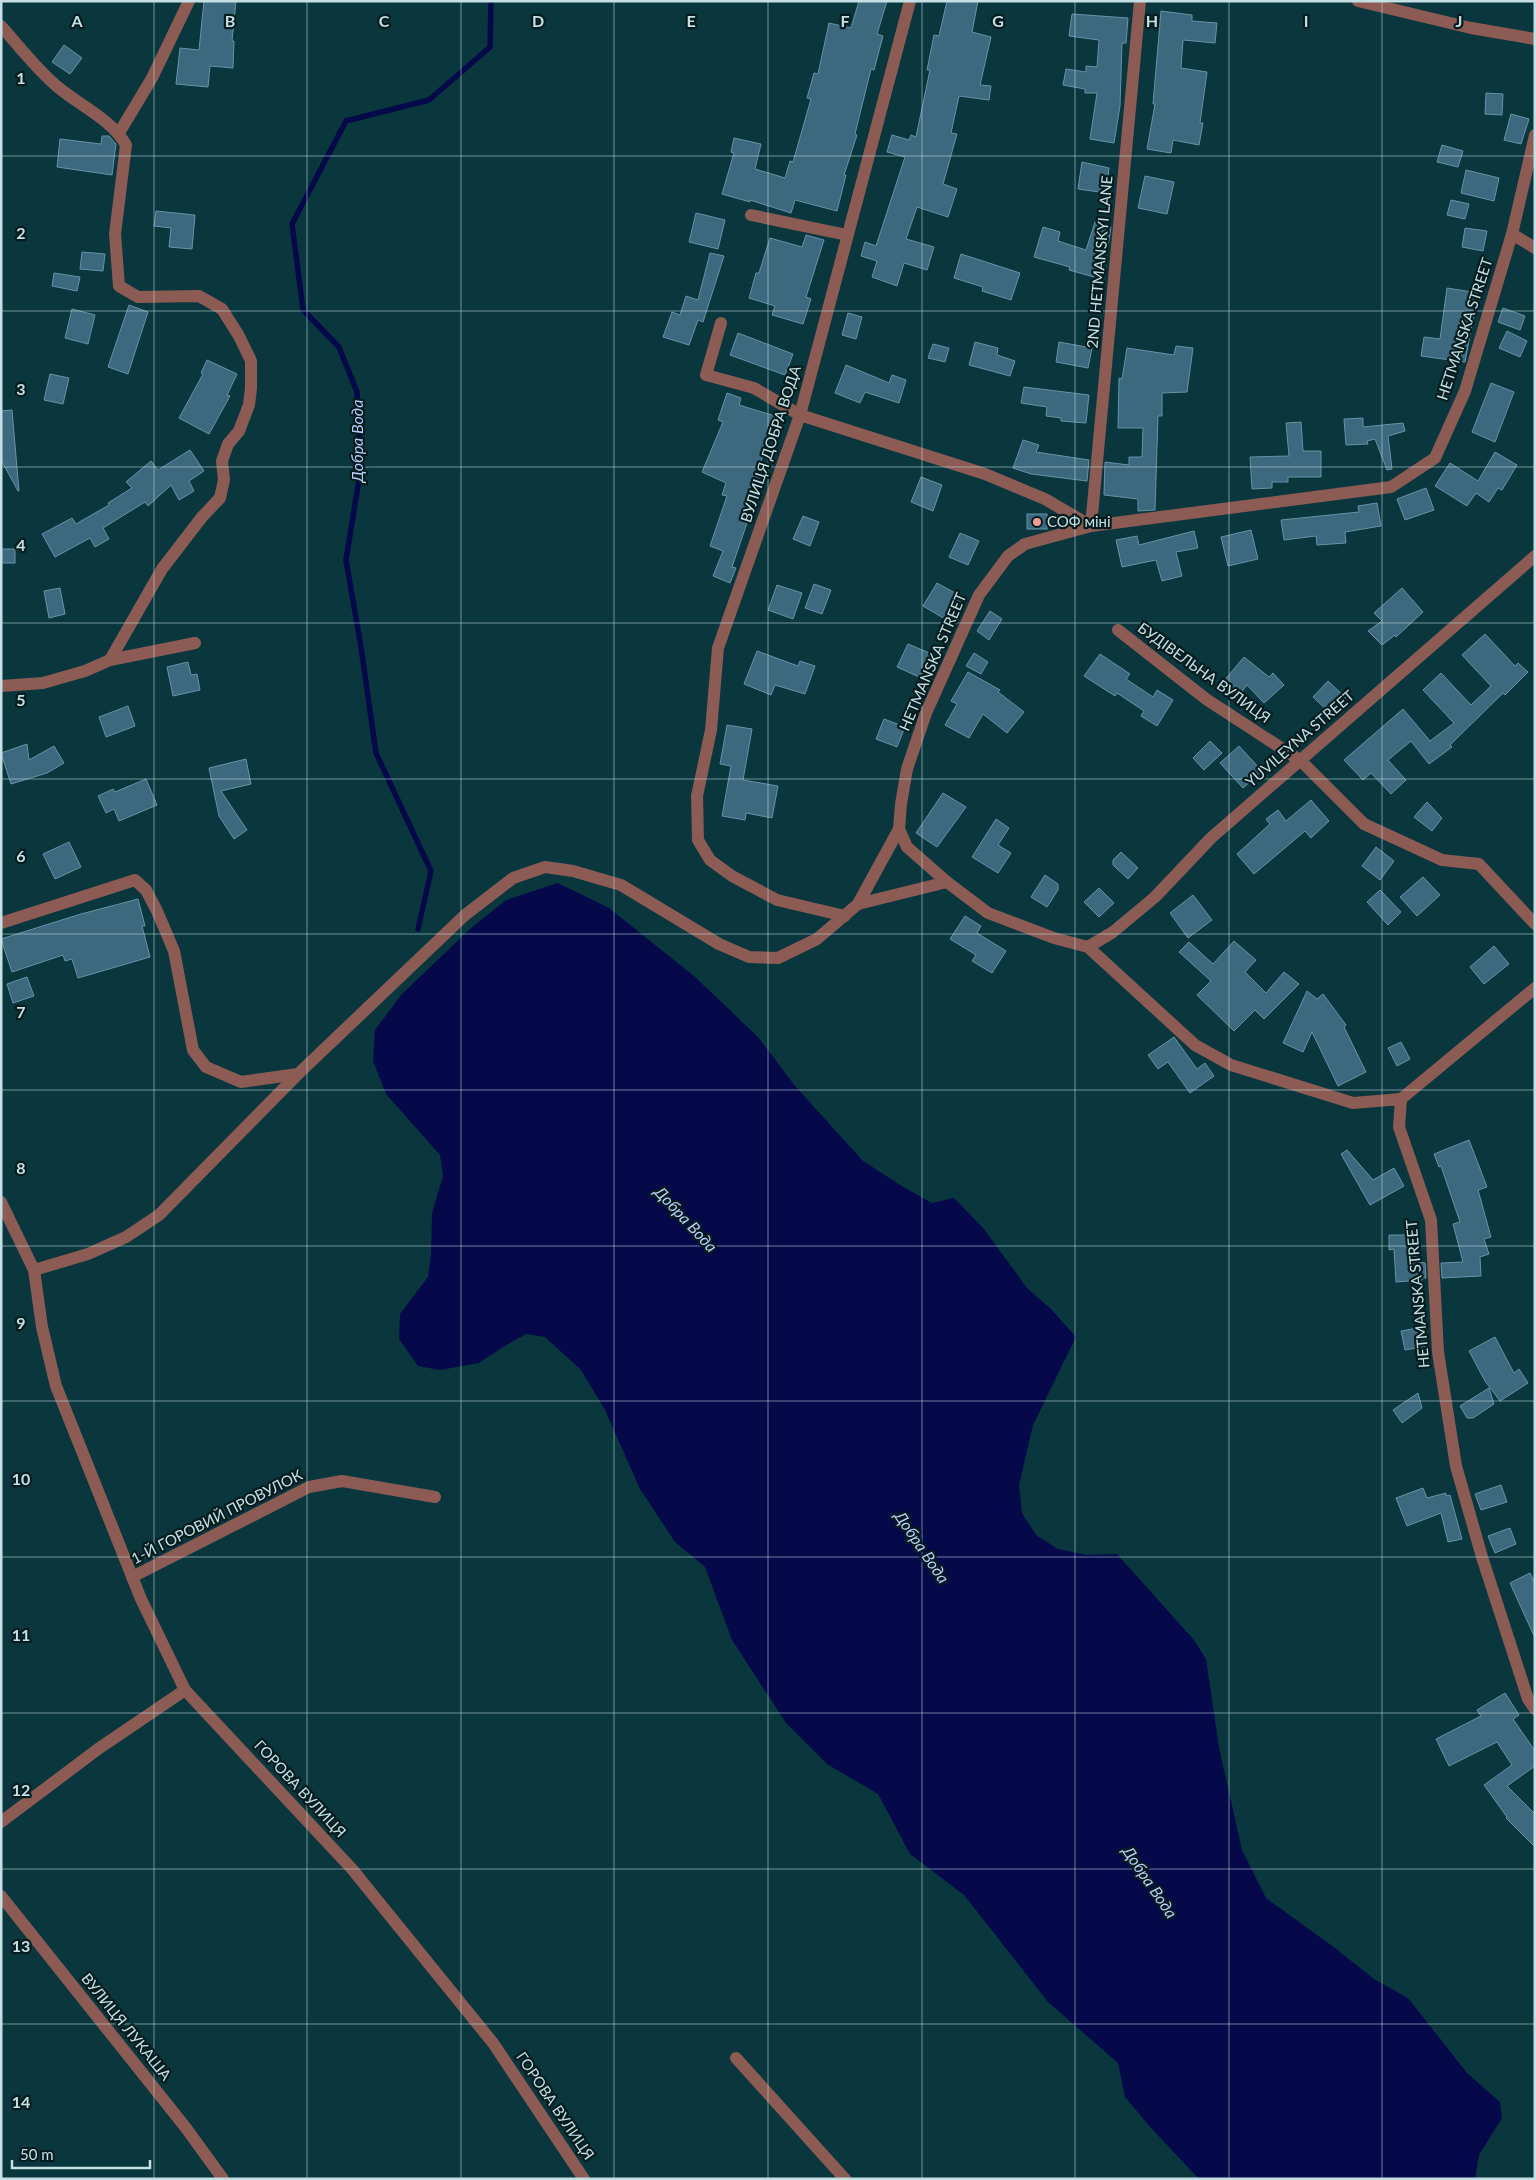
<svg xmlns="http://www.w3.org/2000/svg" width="1536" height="2180" viewBox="0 0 1536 2180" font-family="Lato,sans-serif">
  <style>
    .water { fill: #05094a }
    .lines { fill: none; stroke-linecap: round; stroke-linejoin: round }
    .stream { stroke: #05094a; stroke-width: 5.5 }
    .building { fill: #3c697e; stroke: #6593a8 }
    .street { stroke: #8b5b54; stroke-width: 12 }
    .grid { fill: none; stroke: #c4e0e4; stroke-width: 1; stroke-opacity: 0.55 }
    .poi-dot { fill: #f59c90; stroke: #051c1f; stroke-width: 2 }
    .labels { text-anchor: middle; stroke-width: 4.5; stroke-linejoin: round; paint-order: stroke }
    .street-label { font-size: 15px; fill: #c4e0e4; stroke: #051c1f }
    .poi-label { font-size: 15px; fill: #c4e0e4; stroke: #051c1f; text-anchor: start }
    .water-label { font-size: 16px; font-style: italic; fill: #baccfb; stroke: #051c1f }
    .grid-label { font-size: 16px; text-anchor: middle; font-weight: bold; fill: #c4e0e4; stroke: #051c1f; stroke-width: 4.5; stroke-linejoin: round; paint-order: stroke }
  </style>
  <rect width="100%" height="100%" fill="#0a373d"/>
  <polygon class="water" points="558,883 609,908 694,976 758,1037 795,1086 863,1161 905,1188 932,1203 954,1198 984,1229 1027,1288 1051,1309 1076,1337 1033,1425 1019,1485 1022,1513 1036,1535 1058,1549 1087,1555 1117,1554 1194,1640 1206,1659 1219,1747 1242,1850 1266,1898 1335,1948 1374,1979 1408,1998 1467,2073 1500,2102 1502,2118 1479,2155 1475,2179 1199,2179 1151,2128 1125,2097 1118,2063 1048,2002 964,1895 910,1854 878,1794 827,1764 786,1723 732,1640 705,1567 675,1542 640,1489 605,1410 581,1370 545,1337 526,1334 508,1344 479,1363 440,1370 418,1366 399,1339 400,1314 428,1277 431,1254 432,1213 443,1176 440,1155 386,1094 373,1061 375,1030 401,995 470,929 506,900"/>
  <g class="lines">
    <polyline class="stream" points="418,929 431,871 376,753 361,647 346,560 360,473 357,392 339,347 303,310 292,224 346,121 429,100 490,47 491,1"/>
  </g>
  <g class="building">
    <polygon points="204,1 236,1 232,41 234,41 233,68 210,66 208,87 176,84 180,48 199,50"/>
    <polygon points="859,1 887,1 877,34 883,36 874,70 871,69 855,134 857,135 844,175 846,175 837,211 795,200 791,213 750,200 750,202 722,194 734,153 731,152 734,138 761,144 755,169 785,178 790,161 793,162 811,99 807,98 814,73 818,74 829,23 851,28"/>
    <polygon points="947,1 978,1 972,32 991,37 980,85 991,86 989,100 959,96 951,133 957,134 943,184 957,189 948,217 917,207 906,239 934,247 927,270 904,263 897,286 872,277 877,261 861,256 865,242 876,246 905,157 887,152 892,135 909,140 911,135 916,137 930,70 927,70 934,35 939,36"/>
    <polygon points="1161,11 1192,15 1192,21 1217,23 1215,43 1183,40 1181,68 1207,72 1200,123 1203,123 1199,145 1173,140 1171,153 1147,149 1155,104 1153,104"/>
    <polygon points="1072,14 1128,18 1126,43 1122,43 1120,106 1114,143 1090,139 1097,93 1085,93 1085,89 1063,85 1066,69 1086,72 1086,66 1097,67 1099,40 1069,36"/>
    <polygon points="64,45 82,58 70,74 52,62"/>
    <polygon points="1486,93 1503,94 1502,115 1485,114"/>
    <polygon points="1511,114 1529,119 1521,144 1504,140"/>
    <polygon points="102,136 109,136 116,144 112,175 57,167 60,139 101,144"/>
    <polygon points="1442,145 1463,151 1458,167 1437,162"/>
    <polygon points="1082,162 1109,168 1106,193 1078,189"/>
    <polygon points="1466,170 1499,178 1494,201 1461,193"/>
    <polygon points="1145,176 1174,182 1167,214 1138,208"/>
    <polygon points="1451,200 1469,204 1465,219 1447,215"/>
    <polygon points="156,211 195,215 192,249 169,247 171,228 154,226"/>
    <polygon points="696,213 725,220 718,249 689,242"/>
    <polygon points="1095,222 1111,227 1108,246 1104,245 1094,277 1069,270 1070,267 1034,257 1043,227 1060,232 1058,241 1086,250"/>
    <polygon points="1465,228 1487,231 1483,251 1462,247"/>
    <polygon points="806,235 824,240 806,297 811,299 803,324 772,315 775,306 749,298 756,273 759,273 770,238 802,247"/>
    <polygon points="82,252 105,254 103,271 80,269"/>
    <polygon points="710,253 724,256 703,322 698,320 689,345 663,337 672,312 680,315 686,296 698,300"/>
    <polygon points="961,254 1020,273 1011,300 982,291 983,287 954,278"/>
    <polygon points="54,273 80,277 77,291 52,286"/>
    <polygon points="1447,288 1478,293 1465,362 1421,356 1424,337 1440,339"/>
    <polygon points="129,305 148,312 128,374 108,367"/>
    <polygon points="1503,308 1525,316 1520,330 1498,322"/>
    <polygon points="72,309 95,315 88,344 65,338"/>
    <polygon points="848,313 862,317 856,339 842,335"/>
    <polygon points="1507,331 1527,341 1520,357 1499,348"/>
    <polygon points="738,333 793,354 785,375 730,355"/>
    <polygon points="975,342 998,348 997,355 1015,361 1010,376 969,365"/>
    <polygon points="1059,342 1092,348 1088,368 1056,362"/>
    <polygon points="933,344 949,348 945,362 928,358"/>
    <polygon points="1176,346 1193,348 1187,392 1162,393 1162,416 1158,416 1155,510 1138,511 1138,499 1104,495 1105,462 1129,465 1129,457 1142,457 1143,428 1118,428 1119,378 1122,379 1127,348 1174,355"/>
    <polygon points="207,360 237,374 227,395 230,396 209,434 179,418 203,374 201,373"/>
    <polygon points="846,365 889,383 892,375 906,380 899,403 865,392 860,403 835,393"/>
    <polygon points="50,374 69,378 63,404 44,400"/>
    <polygon points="1491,383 1514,392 1495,442 1472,432"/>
    <polygon points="1024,387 1089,395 1086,423 1061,421 1061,418 1046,416 1047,407 1021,403"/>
    <polygon points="727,393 741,398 739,405 775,416 757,474 760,475 744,522 747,523 732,567 736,568 730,583 713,576 723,551 710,546 727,496 722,495 726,483 702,472 723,422 718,420"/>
    <polygon points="12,410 19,491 18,491 1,460 1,411"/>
    <polygon points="1363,418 1363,427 1403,423 1405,431 1388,436 1392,469 1387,470 1375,439 1367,441 1368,444 1346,445 1344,419"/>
    <polygon points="1301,422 1303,451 1321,451 1321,477 1288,477 1288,482 1272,482 1272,488 1252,489 1250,457 1289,456 1286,423"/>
    <polygon points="1023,440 1039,445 1036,452 1089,460 1087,481 1031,474 1013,468"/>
    <polygon points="190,450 204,471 189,481 194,491 179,500 171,485 148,506 145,502 103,528 109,539 95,547 90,538 55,557 42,534 72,518 76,524 109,505 108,503 132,488 126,482 151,461 158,470"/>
    <polygon points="1495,452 1517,465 1502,490 1498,488 1489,502 1476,493 1467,506 1435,486 1450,463 1478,481"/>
    <polygon points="921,477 942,485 933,511 911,502"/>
    <polygon points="1426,488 1434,510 1405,520 1397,499"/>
    <polygon points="1377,503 1381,526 1345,532 1346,543 1317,545 1316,536 1284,540 1281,520 1359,512 1358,506"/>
    <rect x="1027" y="514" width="20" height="15"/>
    <polygon points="803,516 819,522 810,546 793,539"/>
    <polygon points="1251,530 1258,559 1228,566 1221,537"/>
    <polygon points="1194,531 1198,548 1176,552 1182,576 1162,581 1156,560 1122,567 1116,540 1137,536 1139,545"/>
    <polygon points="960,533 979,541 968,565 949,557"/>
    <rect x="1" y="549" width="14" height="14"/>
    <polygon points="937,583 964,598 950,622 923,606"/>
    <polygon points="814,584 831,590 822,614 805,608"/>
    <polygon points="777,585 802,593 793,619 768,610"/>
    <polygon points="60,588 65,614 49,618 44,591"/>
    <polygon points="1402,588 1423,612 1396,637 1395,635 1382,645 1368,631 1382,621 1374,613"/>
    <polygon points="990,611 1002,619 989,640 977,631"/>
    <polygon points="1485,634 1515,666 1518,663 1528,672 1505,695 1503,693 1450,745 1452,747 1429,764 1411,741 1388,760 1406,780 1391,794 1371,773 1363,780 1344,760 1403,709 1430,741 1454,723 1423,690 1441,673 1471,705 1491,686 1462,655"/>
    <polygon points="908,644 932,654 919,677 897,667"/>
    <polygon points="757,651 798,666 800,661 815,666 805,694 775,685 771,695 744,684"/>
    <polygon points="974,653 988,662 981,674 966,666"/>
    <polygon points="1100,654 1130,674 1126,679 1153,697 1157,690 1173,700 1157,726 1141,716 1144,711 1117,693 1115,696 1084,676"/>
    <polygon points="1244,657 1269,677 1273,673 1284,685 1264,703 1247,685 1239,695 1223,682"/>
    <polygon points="188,662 191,675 197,674 200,690 173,696 167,667"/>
    <polygon points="968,672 1000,690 998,692 1024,712 1007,733 983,714 969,738 945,725 957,704 951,701"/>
    <polygon points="1328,681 1346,698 1331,714 1313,697"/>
    <polygon points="128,706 135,726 106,737 99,717"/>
    <polygon points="884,719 905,727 897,747 876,739"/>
    <polygon points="727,725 752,729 743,780 778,786 772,818 746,813 745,820 722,816 731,766 720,764"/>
    <polygon points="1210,741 1222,753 1204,770 1193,758"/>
    <polygon points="27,744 29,760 54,746 64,763 47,773 11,784 1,753"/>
    <polygon points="1239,746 1262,771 1243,788 1220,763"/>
    <polygon points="246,759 251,784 221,791 247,830 234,839 219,816 209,768"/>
    <polygon points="146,779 157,805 119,821 114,809 106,813 98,796 113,789 115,792"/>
    <polygon points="943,793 966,807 937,847 916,833"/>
    <polygon points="1311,800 1329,821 1311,838 1305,831 1254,874 1237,854 1270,824 1266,819 1278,810 1286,821"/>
    <polygon points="1427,802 1442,818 1432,831 1414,817"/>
    <polygon points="996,819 1009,828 998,845 1011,853 998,873 972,857"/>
    <polygon points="69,842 81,867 55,879 43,854"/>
    <polygon points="1376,847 1394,861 1380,880 1362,866"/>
    <polygon points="1121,852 1138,868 1128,879 1113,865 1113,860"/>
    <polygon points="1045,875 1058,884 1058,890 1047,907 1031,897"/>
    <polygon points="1423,877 1440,895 1417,916 1400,897"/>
    <polygon points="1099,888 1114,903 1099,917 1084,902"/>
    <polygon points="1380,890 1401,912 1388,925 1367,902"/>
    <polygon points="1193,895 1212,920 1188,938 1170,913"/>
    <polygon points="138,899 145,926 142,926 150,957 78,978 72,959 65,961 63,955 12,972 1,939 81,914"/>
    <polygon points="965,916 981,926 977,933 1006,951 992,973 972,961 976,955 950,939"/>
    <polygon points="1234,941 1256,960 1245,972 1266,993 1284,972 1299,984 1264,1019 1255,1010 1234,1031 1197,995 1211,981 1179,952 1189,942 1213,964"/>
    <polygon points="1494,946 1509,964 1484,984 1470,967"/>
    <polygon points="27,977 34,996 13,1003 7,984"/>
    <polygon points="1307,991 1317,999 1323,994 1346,1025 1344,1027 1366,1072 1338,1086 1312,1032 1303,1052 1283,1043"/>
    <polygon points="1174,1037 1197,1069 1205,1063 1214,1076 1190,1093 1168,1062 1158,1069 1148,1055"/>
    <polygon points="1401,1042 1410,1059 1397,1066 1388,1048"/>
    <polygon points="1469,1140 1487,1187 1478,1190 1491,1237 1484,1239 1489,1254 1480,1257 1481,1276 1442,1278 1441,1263 1463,1262 1453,1224 1460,1222 1441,1166 1439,1167 1434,1154"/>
    <polygon points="1347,1150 1373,1180 1394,1168 1404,1186 1370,1205 1341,1154"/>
    <polygon points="1389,1235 1416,1235 1416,1261 1425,1263 1426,1278 1422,1278 1422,1280 1396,1282 1394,1249 1389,1250"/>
    <polygon points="1423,1327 1427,1346 1405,1350 1401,1331"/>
    <polygon points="1495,1337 1514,1373 1519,1369 1528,1383 1500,1401 1485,1381 1469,1351"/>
    <polygon points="1489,1388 1494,1404 1473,1418 1467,1418 1460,1406"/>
    <polygon points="1418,1393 1422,1408 1402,1423 1393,1410"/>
    <polygon points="1501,1485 1507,1502 1481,1510 1475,1494"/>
    <polygon points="1423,1488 1427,1498 1446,1493 1446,1496 1450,1495 1462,1539 1448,1542 1441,1513 1407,1526 1396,1498"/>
    <polygon points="1510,1528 1516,1544 1495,1553 1488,1536"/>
    <polygon points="1530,1573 1535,1583 1535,1638 1510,1583"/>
    <polygon points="1505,1693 1519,1715 1513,1719 1535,1751 1535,1766 1507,1786 1535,1814 1535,1847 1506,1818 1507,1817 1484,1785 1512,1765 1497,1742 1449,1766 1436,1739 1481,1716 1477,1710"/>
  </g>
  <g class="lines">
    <g class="street">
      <polyline points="1358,1 1471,28 1535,39"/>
      <path d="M1,26c19,21 36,44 58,62 22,18 53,32 67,57l-11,89 4,52 19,11 61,-1 23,13 17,27 12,25v27l-2,17 -10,26 -11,13 -6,17 2,19 -4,18 -18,19 -40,52 -52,91"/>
      <polyline points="119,133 152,78 189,1"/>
      <polyline points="1535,135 1512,234 1465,391 1435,458 1391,487 1091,526 1025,544 1008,556 979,595 926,713 907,769 901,804 899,829 907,847 947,882 988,913 1054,938 1088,947 1195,1045 1231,1065 1353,1103 1401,1099 1399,1127 1431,1220 1438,1352 1456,1466 1482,1557 1528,1699 1535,1709"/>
      <polyline points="751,215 847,235"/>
      <polyline points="1512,234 1535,248"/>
      <polyline points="721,323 706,375 754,388 800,415 985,474 1045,499 1091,526 1140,1"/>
      <polyline points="1118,630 1206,699 1301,761 1364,824 1442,860 1479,864 1535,924"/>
      <polyline points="1,686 43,683 85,671 110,660 195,643"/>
      <polyline points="858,904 899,829"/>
      <polyline points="845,916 777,900 732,876 710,860 698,840 697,796 711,730 718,648 800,415 910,1"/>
      <polyline points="1,923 135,880 146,890 157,911 174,951 193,1050 206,1067 241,1082 298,1074"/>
      <polyline points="1088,947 1113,932 1155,897 1211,838 1535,556"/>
      <polyline points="1401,1099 1535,988"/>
      <polyline points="1,1202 34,1270 42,1327 56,1386 141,1599 185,1690 352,1869 493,2043 584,2179"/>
      <polyline points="34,1270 88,1254 126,1237 159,1215 298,1074 465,915 513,878 545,867 573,871 621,885 719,944 749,957 778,958 817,939 858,904 947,882"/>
      <polyline points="132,1577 309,1487 342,1481 435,1497"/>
      <polyline points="1,1822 98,1749 185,1690"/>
      <polyline points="1,1896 186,2128 223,2179"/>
      <polyline points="736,2058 845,2179"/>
    </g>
  </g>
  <path class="grid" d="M154,1v2178M307,1v2178M461,1v2178M614,1v2178M768,1v2178M922,1v2178M1075,1v2178M1229,1v2178M1382,1v2178M1,156h1534M1,311h1534M1,467h1534M1,623h1534M1,779h1534M1,934h1534M1,1090h1534M1,1246h1534M1,1401h1534M1,1557h1534M1,1713h1534M1,1869h1534M1,2024h1534"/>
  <circle class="poi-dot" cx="1037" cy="522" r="5"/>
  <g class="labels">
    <g class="street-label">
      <text transform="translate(1100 262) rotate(-85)" y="5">2ND HETMANSKYI LANE</text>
      <text transform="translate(1465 329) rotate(-72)" y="5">HETMANSKA STREET</text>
      <text transform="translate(771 444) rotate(-72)" y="5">ВУЛИЦЯ ДОБРА ВОДА</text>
      <text transform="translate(933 662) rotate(-67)" y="5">HETMANSKA STREET</text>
      <text transform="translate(1204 673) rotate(36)" y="5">БУДІВЕЛЬНА ВУЛИЦЯ</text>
      <text transform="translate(1300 739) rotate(-41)" y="5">YUVILEYNA STREET</text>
      <text transform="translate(1418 1294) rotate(-95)" y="5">HETMANSKA STREET</text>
      <text transform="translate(217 1517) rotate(-27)" y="5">1-Й ГОРОВИЙ ПРОВУЛОК</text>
      <text transform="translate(300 1789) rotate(47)" y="5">ГОРОВА ВУЛИЦЯ</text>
      <text transform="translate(126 2027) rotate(51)" y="5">ВУЛИЦЯ ЛУКАША</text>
      <text transform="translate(555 2106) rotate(56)" y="5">ГОРОВА ВУЛИЦЯ</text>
    </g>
    <g class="poi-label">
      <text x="1047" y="527">СОФ міні</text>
    </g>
    <g class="water-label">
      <text transform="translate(357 441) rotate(-90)" y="6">Добра Вода</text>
      <text transform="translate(686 1219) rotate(47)" y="6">Добра Вода</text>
      <text transform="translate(922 1547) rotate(56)" y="6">Добра Вода</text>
      <text transform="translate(1150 1882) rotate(56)" y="6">Добра Вода</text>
    </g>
  </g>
  <g class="grid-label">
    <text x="77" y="27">A</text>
    <text x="230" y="27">B</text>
    <text x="384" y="27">C</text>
    <text x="538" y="27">D</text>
    <text x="691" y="27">E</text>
    <text x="845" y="27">F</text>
    <text x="998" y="27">G</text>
    <text x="1152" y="27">H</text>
    <text x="1306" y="27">I</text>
    <text x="1459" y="27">J</text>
    <text x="21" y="84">1</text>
    <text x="21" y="239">2</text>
    <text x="21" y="395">3</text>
    <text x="21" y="551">4</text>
    <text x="21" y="706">5</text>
    <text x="21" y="862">6</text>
    <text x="21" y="1018">7</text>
    <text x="21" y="1174">8</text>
    <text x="21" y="1329">9</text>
    <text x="21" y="1485">10</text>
    <text x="21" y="1641">11</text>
    <text x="21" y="1796">12</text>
    <text x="21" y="1952">13</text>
    <text x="21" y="2108">14</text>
  </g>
  <rect width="1536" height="2180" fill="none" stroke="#c4e0e4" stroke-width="5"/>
  <path d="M12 2160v8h138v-8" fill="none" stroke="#c4e0e4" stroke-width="2.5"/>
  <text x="20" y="2160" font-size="15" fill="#c4e0e4" stroke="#051c1f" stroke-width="4" paint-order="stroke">50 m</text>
</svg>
